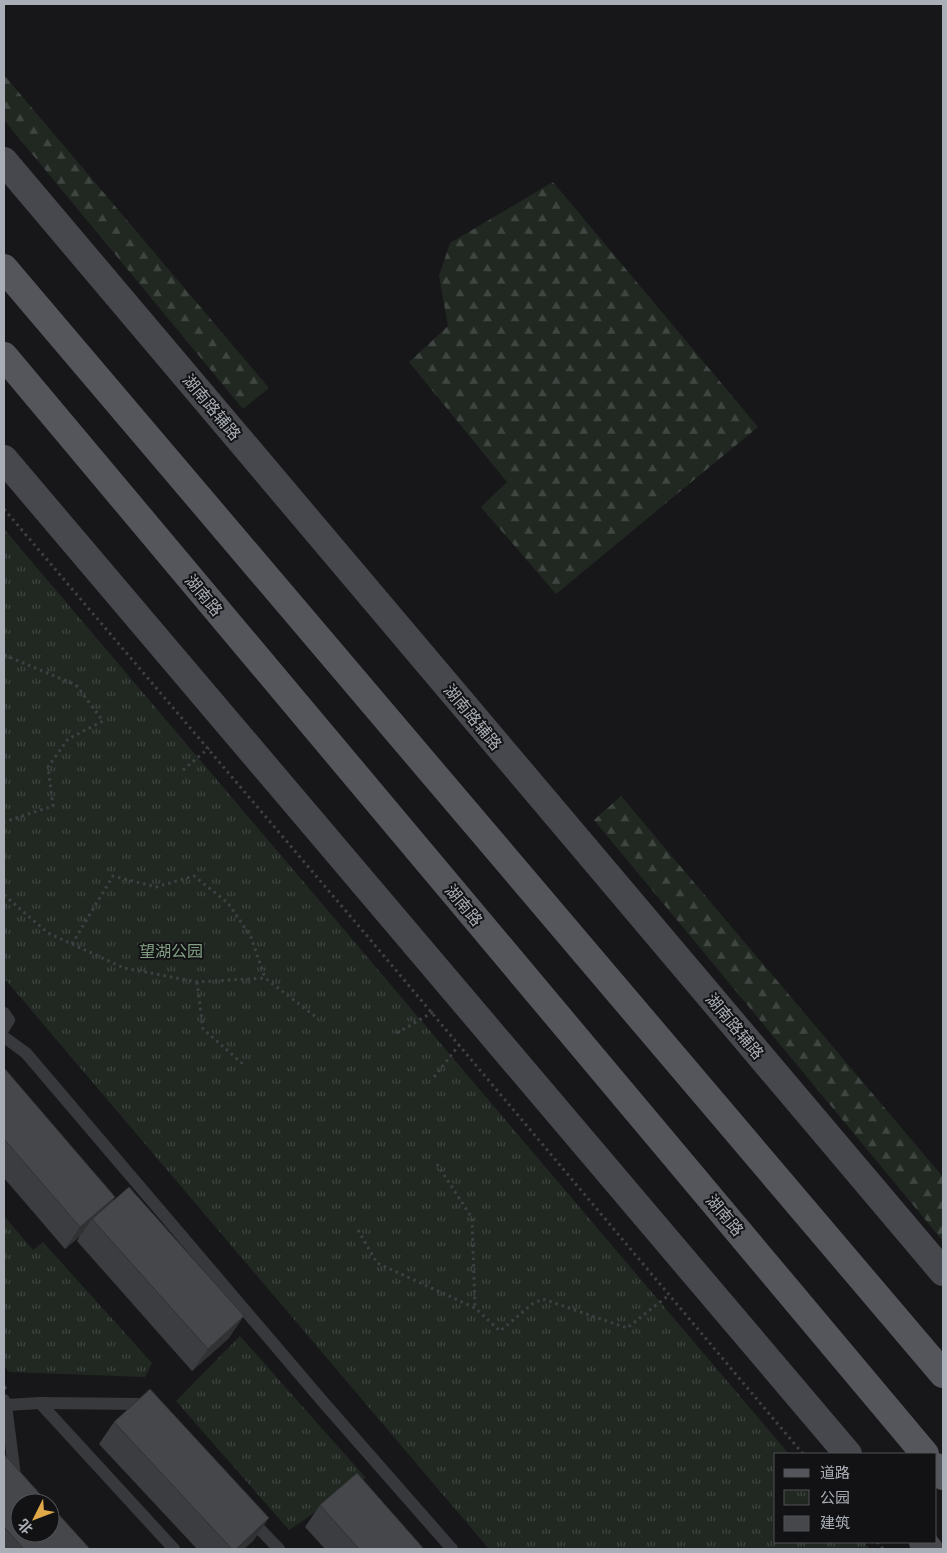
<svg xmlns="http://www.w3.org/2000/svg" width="947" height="1553" viewBox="0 0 947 1553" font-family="'Space Grotesk','Noto Sans SC',sans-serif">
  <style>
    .forest { fill: url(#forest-firs) }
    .park { fill: url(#park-tufts) }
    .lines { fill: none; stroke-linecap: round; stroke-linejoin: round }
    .path { stroke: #3e4044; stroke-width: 3; stroke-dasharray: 2.5 4; stroke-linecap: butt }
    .lane { stroke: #38393d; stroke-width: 12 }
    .secondary { stroke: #47484d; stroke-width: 28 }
    .primary { stroke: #55565c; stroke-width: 28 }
    .wall { fill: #3c3d40 }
    .shaded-wall { fill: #313234 }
    .building { fill: #46474b; stroke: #313234 }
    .labels { text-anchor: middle; stroke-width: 4; stroke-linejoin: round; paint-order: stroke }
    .street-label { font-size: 16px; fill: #aaafb7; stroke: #121214 }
    .park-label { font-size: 16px; fill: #83a084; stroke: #121214 }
  </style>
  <defs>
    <pattern id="forest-firs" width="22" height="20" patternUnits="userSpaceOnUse" patternTransform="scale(1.25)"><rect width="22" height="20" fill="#212822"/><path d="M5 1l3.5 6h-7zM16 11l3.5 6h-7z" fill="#3f4540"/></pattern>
    <pattern id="park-tufts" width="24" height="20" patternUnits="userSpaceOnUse" patternTransform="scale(1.25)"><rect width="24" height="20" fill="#212822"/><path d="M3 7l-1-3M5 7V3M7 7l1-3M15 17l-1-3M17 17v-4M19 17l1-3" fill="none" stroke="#3f4540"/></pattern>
  </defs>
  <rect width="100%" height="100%" fill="#171719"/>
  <g class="forest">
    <polygon points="4,75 269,388 243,409 4,120"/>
    <polygon points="553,182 758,427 556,594 481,507 507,482 409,362 448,326 439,276 450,243"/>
    <polygon points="621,796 943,1177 943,1241 594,820"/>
  </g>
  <g class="park">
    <polygon points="4,529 789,1454 776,1454 776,1542 864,1542 870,1549 489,1549 4,978"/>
    <polygon points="4,1216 33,1250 43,1242 152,1363 145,1377 9,1372 4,1366"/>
    <polygon points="240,1336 366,1478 289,1530 176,1401"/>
  </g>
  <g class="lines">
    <g class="path">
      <polyline points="4,509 368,937 803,1454"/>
      <polyline points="4,655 76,685 103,721 68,739 48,767 53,806 4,822"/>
      <polyline points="183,770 209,748"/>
      <polyline points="4,895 48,933 124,968 197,982 265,978 316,1017"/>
      <polyline points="72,944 113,876 156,887 194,876 228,903 251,937 265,978"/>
      <polyline points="197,982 203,1029 244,1065"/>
      <polyline points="397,1033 433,1012"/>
      <polyline points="434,1077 460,1044"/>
      <polyline points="437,1164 472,1218 475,1308"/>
      <polyline points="358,1230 377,1263 475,1308 500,1331 532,1304 543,1299 627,1328 669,1295"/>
      <polyline points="877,1542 883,1549"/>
    </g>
    <g class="lane">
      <polyline points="4,1013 9,1020 4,1028"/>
      <polyline points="4,1037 26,1053 324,1403 452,1549"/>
      <polyline points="4,1400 6,1405 15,1476 39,1503"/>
      <polyline points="40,1403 145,1404 148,1407"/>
      <polyline points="6,1405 40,1403 174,1549"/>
      <polyline points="249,1518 279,1549"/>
    </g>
    <g class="secondary">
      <polyline points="4,161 943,1272"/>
      <polyline points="4,459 848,1454"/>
      <polyline points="923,1542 929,1549"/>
    </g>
    <g class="primary">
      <polyline points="4,268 943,1374"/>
      <polyline points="4,356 925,1454"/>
      <polyline points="936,1467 943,1476"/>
    </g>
  </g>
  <g class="wall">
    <polygon points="4,1070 229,1338 192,1371 77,1241 80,1236 65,1249 4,1178"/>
    <polygon points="114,1422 254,1540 244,1549 197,1549 99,1444"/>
    <polygon points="4,1454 90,1549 4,1549"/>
    <polygon points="320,1505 424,1549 325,1549 305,1527"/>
  </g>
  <g class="shaded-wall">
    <polygon points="115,1197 100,1218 92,1219 80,1236 65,1249 80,1227"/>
    <polygon points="244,1316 229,1338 192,1371 208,1349"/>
    <polygon points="269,1518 254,1540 244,1549 236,1549"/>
  </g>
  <g class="building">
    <polygon points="5,1069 115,1197 80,1227 4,1139 4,1070"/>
    <polygon points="129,1187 244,1316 208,1349 92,1219"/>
    <polygon points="4,1384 7,1388 4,1391"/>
    <polygon points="150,1389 269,1518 236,1549 232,1549 114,1422"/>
    <polygon points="4,1454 48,1503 20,1503 20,1533 50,1533 50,1505 90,1549 24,1549 4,1527"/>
    <polygon points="357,1473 424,1549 359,1549 320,1505"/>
  </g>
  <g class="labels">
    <g class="street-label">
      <text transform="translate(212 407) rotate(50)" y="6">湖南路辅路</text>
      <text transform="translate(204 595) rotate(50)" y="6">湖南路</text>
      <text transform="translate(473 717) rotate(50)" y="6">湖南路辅路</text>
      <text transform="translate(464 905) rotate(50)" y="6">湖南路</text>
      <text transform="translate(735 1026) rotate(50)" y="6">湖南路辅路</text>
      <text transform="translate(725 1215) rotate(50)" y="6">湖南路</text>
    </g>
    <g class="park-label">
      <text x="171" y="957">望湖公园</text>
    </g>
  </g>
  <rect width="947" height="1553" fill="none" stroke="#aaafb7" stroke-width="10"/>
  <rect x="774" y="1453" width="162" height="90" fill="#121214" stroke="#4f5155"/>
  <rect x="784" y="1469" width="25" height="8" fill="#55565c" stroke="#4f5155"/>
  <text x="820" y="1478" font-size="15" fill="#aaafb7">道路</text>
  <rect x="784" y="1490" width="25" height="15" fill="url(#park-tufts)" stroke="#4f5155"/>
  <text x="820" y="1503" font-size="15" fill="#aaafb7">公园</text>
  <rect x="784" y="1516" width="25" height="15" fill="#46474b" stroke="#4f5155"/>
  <text x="820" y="1528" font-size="15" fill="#aaafb7">建筑</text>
  <g transform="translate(35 1518) rotate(228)"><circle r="24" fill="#121214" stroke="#4f5155"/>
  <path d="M0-4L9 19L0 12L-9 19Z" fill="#e0a848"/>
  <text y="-8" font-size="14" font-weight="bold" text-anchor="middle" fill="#aaafb7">北</text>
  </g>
</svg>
